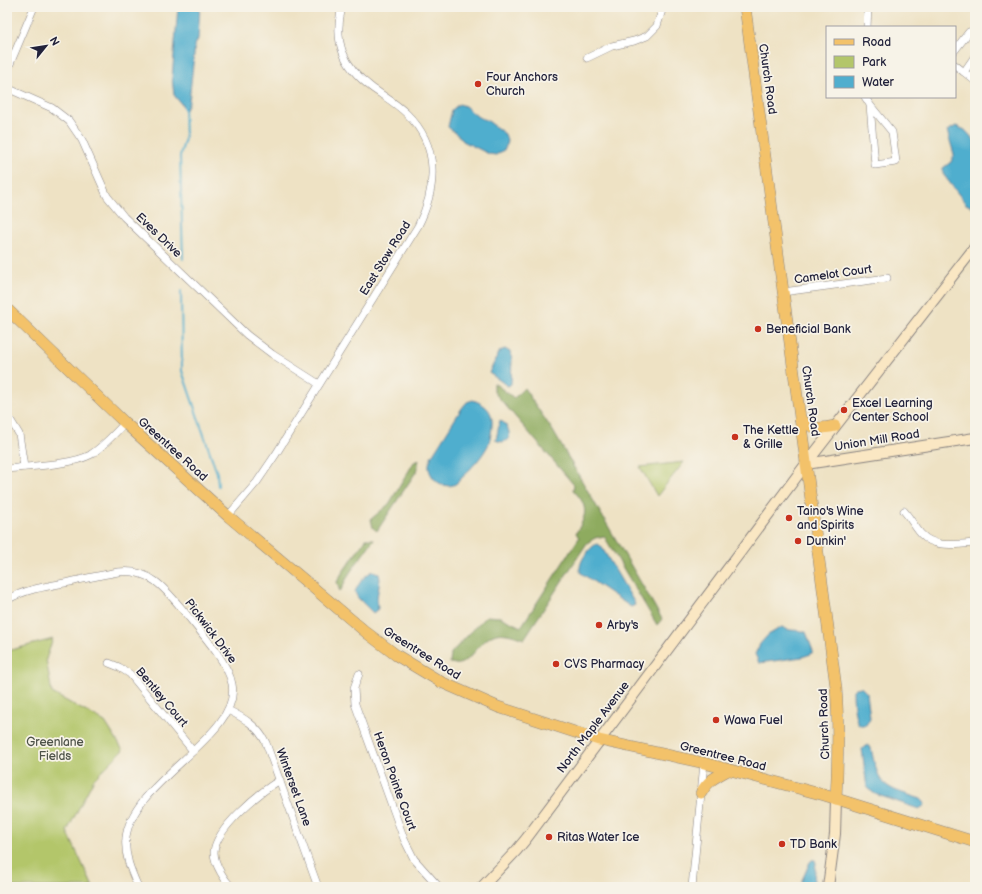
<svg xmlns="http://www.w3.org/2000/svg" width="982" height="894" viewBox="0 0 982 894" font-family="'Balsamiq Sans',sans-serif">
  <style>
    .green { fill: #b3c66a; stroke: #6a7452 }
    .forest { fill: #8eab5e; stroke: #58664c }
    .water { fill: #50aece; stroke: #396884 }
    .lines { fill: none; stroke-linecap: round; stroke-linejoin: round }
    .stream { stroke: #50aece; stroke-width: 2 }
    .street-casing { stroke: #888280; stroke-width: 8 }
    .secondary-casing { stroke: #888280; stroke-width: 12 }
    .primary-casing { stroke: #888280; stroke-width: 12 }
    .street { stroke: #fff; stroke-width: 7 }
    .secondary { stroke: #fae7c3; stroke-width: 10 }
    .primary { stroke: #f3c26a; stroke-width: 11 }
    .poi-dot { fill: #c8321e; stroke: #f7f3e8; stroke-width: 1.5 }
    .labels { text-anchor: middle; stroke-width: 3.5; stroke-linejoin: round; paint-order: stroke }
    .poi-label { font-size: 12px; fill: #22223b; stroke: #f7f3e8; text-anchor: start }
    .street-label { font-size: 12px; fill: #22223b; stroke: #f7f3e8 }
    .park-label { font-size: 12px; fill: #4e5349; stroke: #f7f3e8 }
  </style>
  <rect width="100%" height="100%" fill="#f7f3e8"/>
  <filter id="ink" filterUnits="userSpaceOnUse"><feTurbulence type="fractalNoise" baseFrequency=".025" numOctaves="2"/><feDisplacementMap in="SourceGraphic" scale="8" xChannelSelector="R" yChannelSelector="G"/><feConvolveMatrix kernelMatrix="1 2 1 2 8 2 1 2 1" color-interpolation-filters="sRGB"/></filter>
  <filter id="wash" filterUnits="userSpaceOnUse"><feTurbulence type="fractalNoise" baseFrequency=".012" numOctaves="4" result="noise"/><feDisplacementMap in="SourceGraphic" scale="16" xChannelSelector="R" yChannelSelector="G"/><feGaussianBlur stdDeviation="0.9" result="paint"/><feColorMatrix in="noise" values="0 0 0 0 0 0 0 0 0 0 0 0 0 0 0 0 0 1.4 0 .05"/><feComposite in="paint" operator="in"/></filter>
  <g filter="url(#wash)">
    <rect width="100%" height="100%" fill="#eee2c4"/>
    <g class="green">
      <polygon points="684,462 657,496 640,467"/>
      <polygon points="53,639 46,659 52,693 105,722 123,750 94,779 67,831 93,887 7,887 7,651"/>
    </g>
    <g class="forest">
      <path d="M494,383l20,15 10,-10 29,43 109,188 -5,6 -53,-89 -9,2 -8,5 -63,96c-9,-3 -19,-7 -28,-5 -15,4 -24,27 -37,30 -2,1 -6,-1 -9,-1l1,-10 35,-37 14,1 21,10 58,-89 -3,-5c11,-18 13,-27 -3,-43l1,-5 -80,-93z"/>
      <polygon points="419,460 416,472 377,531 373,528 371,519 389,504 414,462"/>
      <polygon points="366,539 374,539 349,574 340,592 337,582 342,573"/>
    </g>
    <g class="water">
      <polygon points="178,7 200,7 198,39 195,45 189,102 186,110 174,95 172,78"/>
      <polygon points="459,104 465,106 478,117 488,121 505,134 507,140 506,146 505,149 496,155 489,154 463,141 460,137 448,127 452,110"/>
      <polygon points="956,126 965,130 975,141 974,208 966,204 943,174 943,168 951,162 954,154 947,131"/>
      <polygon points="505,349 510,352 512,359 511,384 508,386 489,373 500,351"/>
      <path d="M473,400c19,7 21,16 18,34 -1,5 -2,11 -5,15 -7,12 -19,23 -28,33 -12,11 -31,-4 -29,-18 0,-2 2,-4 2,-7l31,-49 5,-6z"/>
      <path d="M500,420c6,3 11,12 9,19l-6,3 -5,-1 -2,-1z"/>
      <path d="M597,544l4,2 33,56 1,3 -4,2 -50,-34c-5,-8 8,-26 16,-29z"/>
      <path d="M374,571l5,3 1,5 -3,19 1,11 -5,4 -15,-15 -3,-6c3,-8 11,-19 19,-21z"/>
      <path d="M782,627c7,5 16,2 24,5l7,19 -2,3 -9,3 -43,6 -4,-9 5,-10 8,-9z"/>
      <path d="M861,687l6,6 3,25 -4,7c0,0 -5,0 -6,0 -6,-3 -7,-28 -7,-35l3,-2z"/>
      <path d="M867,745l4,3c8,40 13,39 50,51l3,3 1,3 -6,4 -44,-15 -8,-6 -5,-39z"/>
      <polygon points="812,860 815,860 816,863 813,887 799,887 810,862"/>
    </g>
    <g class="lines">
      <g class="stream">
        <polyline points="183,259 180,156 185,138 184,106"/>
        <polyline points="181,291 182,371 217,473 218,486"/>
      </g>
    </g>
  </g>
  <g filter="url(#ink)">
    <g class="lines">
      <defs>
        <g id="street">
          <polyline points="867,27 868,7"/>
          <polyline points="955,50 969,32 975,37"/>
          <polyline points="975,56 964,72 975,81"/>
          <polyline points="587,58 612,46 634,41 647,36 657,26 663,7"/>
          <polyline points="955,65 964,72"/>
          <polyline points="7,71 34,7"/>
          <polyline points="7,88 52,108 69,121 82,140 107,196 124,217 247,335 272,354 319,384"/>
          <polyline points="865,97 870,105 892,132 896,162 875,165 870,105"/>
          <polyline points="783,292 887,278"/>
          <polyline points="8,416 19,434 24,467"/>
          <path d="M7,469c23,-3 64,-4 83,-14 13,-8 24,-21 35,-32"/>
          <path d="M904,511c6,7 11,16 17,23 14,15 36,10 54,9"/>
          <path d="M228,516l29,-34 19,-28 142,-228c19,-38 22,-80 -11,-112 -11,-11 -24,-18 -36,-27 -28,-21 -38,-46 -29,-80"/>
          <path d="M7,600c19,-11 41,-14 63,-18 16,-4 32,-7 48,-10 30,-4 46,15 64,37 15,19 46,52 50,75 10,52 -101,97 -106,154 -2,17 5,33 12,49"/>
          <polyline points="109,663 119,667 130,674 193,751"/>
          <polyline points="359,674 354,688 355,704 404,839 414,859 439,887"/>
          <path d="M228,710c16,8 30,16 38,33l52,144"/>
          <path d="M232,887c-5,-4 -8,-9 -11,-14 -4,-7 -7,-14 -7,-21 2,-24 46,-60 66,-72"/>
          <polyline points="692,887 704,763"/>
        </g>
        <g id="secondary">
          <polyline points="806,464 975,438"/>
          <polyline points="482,887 516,851 526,839 806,464 975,247"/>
          <polyline points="828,887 835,834 836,799"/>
        </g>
        <g id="primary">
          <path d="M745,7l91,680c3,38 2,74 0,112"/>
          <polyline points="7,309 125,423 228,516 367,633 396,655 441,682 498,707 599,740 704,763 824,795 975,842"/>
          <path d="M800,419c13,11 19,10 35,7"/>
          <path d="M701,793c7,-13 15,-16 27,-23"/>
        </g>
      </defs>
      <use href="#street" class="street-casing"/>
      <use href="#secondary" class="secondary-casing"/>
      <use href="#primary" class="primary-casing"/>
      <use href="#street" class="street"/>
      <use href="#secondary" class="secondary"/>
      <use href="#primary" class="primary"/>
    </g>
  </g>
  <g class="poi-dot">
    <circle cx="478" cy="84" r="4"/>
    <circle cx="758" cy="329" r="4"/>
    <circle cx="844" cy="410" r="4"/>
    <circle cx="735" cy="437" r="4"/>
    <circle cx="789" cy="518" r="4"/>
    <circle cx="798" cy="541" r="4"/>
    <circle cx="599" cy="625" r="4"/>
    <circle cx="556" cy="664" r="4"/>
    <circle cx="716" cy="720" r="4"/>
    <circle cx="549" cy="837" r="4"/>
    <circle cx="782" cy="844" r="4"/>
  </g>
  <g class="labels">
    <g class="poi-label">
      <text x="486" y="81">Four Anchors<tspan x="486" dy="14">Church</tspan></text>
      <text x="766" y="333">Beneficial Bank</text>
      <text x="852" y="407">Excel Learning<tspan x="852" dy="14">Center School</tspan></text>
      <text x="743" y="434">The Kettle<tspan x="743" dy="14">&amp; Grille</tspan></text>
      <text x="797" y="515">Taino's Wine<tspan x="797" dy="14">and Spirits</tspan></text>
      <text x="806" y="545">Dunkin'</text>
      <text x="607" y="629">Arby's</text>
      <text x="564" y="668">CVS Pharmacy</text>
      <text x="724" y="724">Wawa Fuel</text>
      <text x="557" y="841">Ritas Water Ice</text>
      <text x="790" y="848">TD Bank</text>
    </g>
    <g class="street-label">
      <text transform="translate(768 79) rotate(82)" y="4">Church Road</text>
      <text transform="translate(159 235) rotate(44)" y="4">Eves Drive</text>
      <text transform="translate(385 258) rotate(-58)" y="4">East Stow Road</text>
      <text transform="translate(833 274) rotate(-8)" y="4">Camelot Court</text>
      <text transform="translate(811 401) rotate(82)" y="4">Church Road</text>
      <text transform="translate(877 440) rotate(-9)" y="4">Union Mill Road</text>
      <text transform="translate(173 449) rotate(42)" y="4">Greentree Road</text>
      <text transform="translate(211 631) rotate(53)" y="4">Pickwick Drive</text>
      <text transform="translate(422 653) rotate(32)" y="4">Greentree Road</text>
      <text transform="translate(162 697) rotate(50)" y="4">Bentley Court</text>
      <text transform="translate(824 724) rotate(-92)" y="4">Church Road</text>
      <text transform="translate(593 727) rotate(-53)" y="4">North Maple Avenue</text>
      <text transform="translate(723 756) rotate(14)" y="4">Greentree Road</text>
      <text transform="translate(395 781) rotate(70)" y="4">Heron Pointe Court</text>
      <text transform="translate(294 787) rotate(70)" y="4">Winterset Lane</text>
    </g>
    <g class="park-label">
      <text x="55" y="746">Greenlane<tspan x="55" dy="14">Fields</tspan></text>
    </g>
  </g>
  <rect width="982" height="894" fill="none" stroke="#f7f3e8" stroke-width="24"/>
  <rect x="826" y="26" width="130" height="72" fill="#f7f3e8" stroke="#a29fa3"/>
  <rect x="834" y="39" width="20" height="6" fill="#f3c26a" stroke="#a29fa3"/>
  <text x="862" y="46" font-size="12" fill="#22223b">Road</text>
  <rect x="834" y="56" width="20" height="12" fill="#b3c66a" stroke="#a29fa3"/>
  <text x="862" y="66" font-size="12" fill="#22223b">Park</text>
  <rect x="834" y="76" width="20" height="12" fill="#50aece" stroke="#a29fa3"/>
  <text x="862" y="86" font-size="12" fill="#22223b">Water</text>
  <g transform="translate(46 46) rotate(60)" stroke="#f7f3e8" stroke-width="3" paint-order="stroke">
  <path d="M0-3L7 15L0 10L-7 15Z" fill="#22223b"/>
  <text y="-6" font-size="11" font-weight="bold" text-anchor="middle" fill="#22223b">N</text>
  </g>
</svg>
